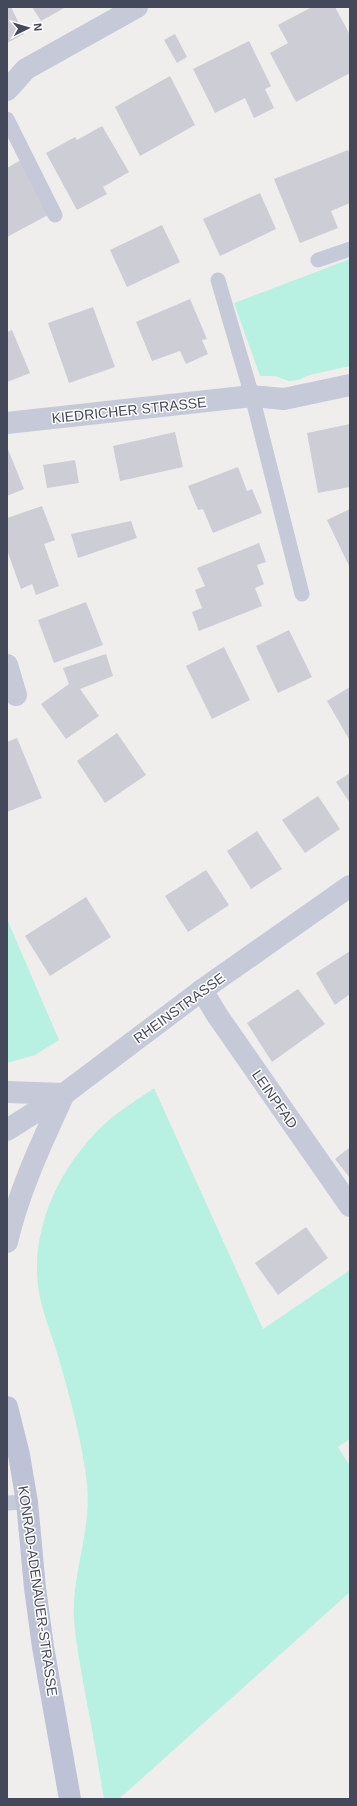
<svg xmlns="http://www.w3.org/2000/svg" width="357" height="1806" viewBox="0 0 357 1806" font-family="Arial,sans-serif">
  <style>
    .green { fill: #b8f1e1 }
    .building { fill: #cccdd5 }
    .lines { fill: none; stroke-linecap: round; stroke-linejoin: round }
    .service { stroke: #c5c9d8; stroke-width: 15 }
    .minor { stroke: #c5c9d8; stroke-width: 22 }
    .tertiary { stroke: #c5c9d8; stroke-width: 22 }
    .secondary { stroke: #bec2d7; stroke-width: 22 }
    .labels { text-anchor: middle; stroke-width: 3; stroke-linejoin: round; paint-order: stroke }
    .street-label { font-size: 14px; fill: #44485b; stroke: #fff }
  </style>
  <rect width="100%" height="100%" fill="#f0eeed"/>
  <g class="green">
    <polygon points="350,259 350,366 310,375 298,380 289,381 275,376 260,376 234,303"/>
    <polygon points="7,919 59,1040 35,1055 7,1063"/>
    <path d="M154,1088l109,241 87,-59v169l-12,8 12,19v126l-231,207h-15c-6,-35 -12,-71 -19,-106 -4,-24 -9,-48 -11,-72 -3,-46 18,-91 13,-137 -5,-43 -17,-87 -29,-128 -6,-20 -15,-42 -19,-63 -11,-65 23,-132 71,-174 13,-11 30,-21 44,-31z"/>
  </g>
  <g class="building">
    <polygon points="7,7 11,7 24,34 7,43"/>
    <polygon points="32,7 66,7 41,21"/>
    <polygon points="312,7 335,7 350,35 350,73 296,102 270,53 288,43 278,25"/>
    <polygon points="175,34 187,57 177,63 164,40"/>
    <polygon points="249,41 271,86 265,89 274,108 254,118 245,98 215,113 193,69"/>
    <polygon points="170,76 195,125 140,156 115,107"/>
    <polygon points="102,126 129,172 103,187 107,194 77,210 46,153 75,137 77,140"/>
    <polygon points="348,150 350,154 350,203 331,211 338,228 300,243 274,179"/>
    <polygon points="21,160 50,214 7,237 7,168"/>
    <polygon points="260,193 276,229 220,256 203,219"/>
    <polygon points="162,225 180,262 127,287 110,250"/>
    <polygon points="190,299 207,339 202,340 208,354 186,364 180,351 152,361 136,322"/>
    <polygon points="93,307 115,367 69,383 48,323"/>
    <polygon points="12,330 30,373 7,382 7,332"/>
    <polygon points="350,424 350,487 318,493 307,433"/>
    <polygon points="175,432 183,467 120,481 113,446"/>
    <polygon points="7,447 24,489 7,496"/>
    <polygon points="75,460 79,483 47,488 43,465"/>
    <polygon points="238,467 247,491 252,489 262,513 213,533 203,509 198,510 188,486"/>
    <polygon points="42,506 55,540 44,544 59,586 36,595 32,584 21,589 7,550 7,518"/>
    <polygon points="350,509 350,568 327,520"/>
    <polygon points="131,521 137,538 78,558 71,534"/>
    <polygon points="259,543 266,562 257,565 264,584 255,588 262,606 199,631 192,612 202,608 195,590 205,586 197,568"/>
    <polygon points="86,602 103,645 54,663 38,620"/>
    <polygon points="289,630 312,677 278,693 256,646"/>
    <polygon points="224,647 250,700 212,719 186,666"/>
    <polygon points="106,654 113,676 80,689 99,716 66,739 41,704 69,684 63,668"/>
    <polygon points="350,687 350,741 327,701"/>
    <polygon points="117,733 146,775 105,803 77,761"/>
    <polygon points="17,738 42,798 7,812 7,742"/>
    <polygon points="350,773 350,803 336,782"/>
    <polygon points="318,796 340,829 305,853 282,820"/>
    <polygon points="257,831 282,869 251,889 227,851"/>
    <polygon points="206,870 229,905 188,932 165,896"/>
    <polygon points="86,897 111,937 50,976 25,936"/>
    <polygon points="350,951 350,994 335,1005 316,973"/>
    <polygon points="298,989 325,1024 272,1062 247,1023"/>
    <polygon points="350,1147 350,1178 335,1159"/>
    <polygon points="306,1227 328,1258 278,1295 255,1263"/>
  </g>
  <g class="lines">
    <g class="service">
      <polyline points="7,119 55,215"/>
      <polyline points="318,260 350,249"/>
      <polyline points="218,280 252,396 302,594"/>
      <polyline points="7,1503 27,1502"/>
    </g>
    <g class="minor">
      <polyline points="7,90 26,69 137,7"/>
      <polyline points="7,423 252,396 284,399 350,385"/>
      <polyline points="7,665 16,695"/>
      <polyline points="202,990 217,1015 350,1206"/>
    </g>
    <g class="tertiary">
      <polyline points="7,1092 64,1094"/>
      <polyline points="7,1130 64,1094 202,990 350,886"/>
      <path d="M7,1242c12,-52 35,-100 57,-148"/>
    </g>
    <polyline class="secondary" points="7,1407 19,1455 27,1502 35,1588 43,1647 70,1799"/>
  </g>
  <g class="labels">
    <g class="street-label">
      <text transform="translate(129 410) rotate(-6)" y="5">KIEDRICHER STRASSE</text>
      <text transform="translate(179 1008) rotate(-36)" y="5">RHEINSTRASSE</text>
      <text transform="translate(275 1099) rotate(55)" y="5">LEINPFAD</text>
      <text transform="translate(38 1591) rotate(82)" y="5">KONRAD-ADENAUER-STRASSE</text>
    </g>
  </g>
  <rect width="357" height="1806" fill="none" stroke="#44485b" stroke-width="16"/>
  <g transform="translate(28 28) rotate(85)" stroke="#ffffff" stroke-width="3" paint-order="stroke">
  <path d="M0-3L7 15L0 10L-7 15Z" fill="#44485b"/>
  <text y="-6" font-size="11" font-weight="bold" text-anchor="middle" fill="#44485b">N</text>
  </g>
</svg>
